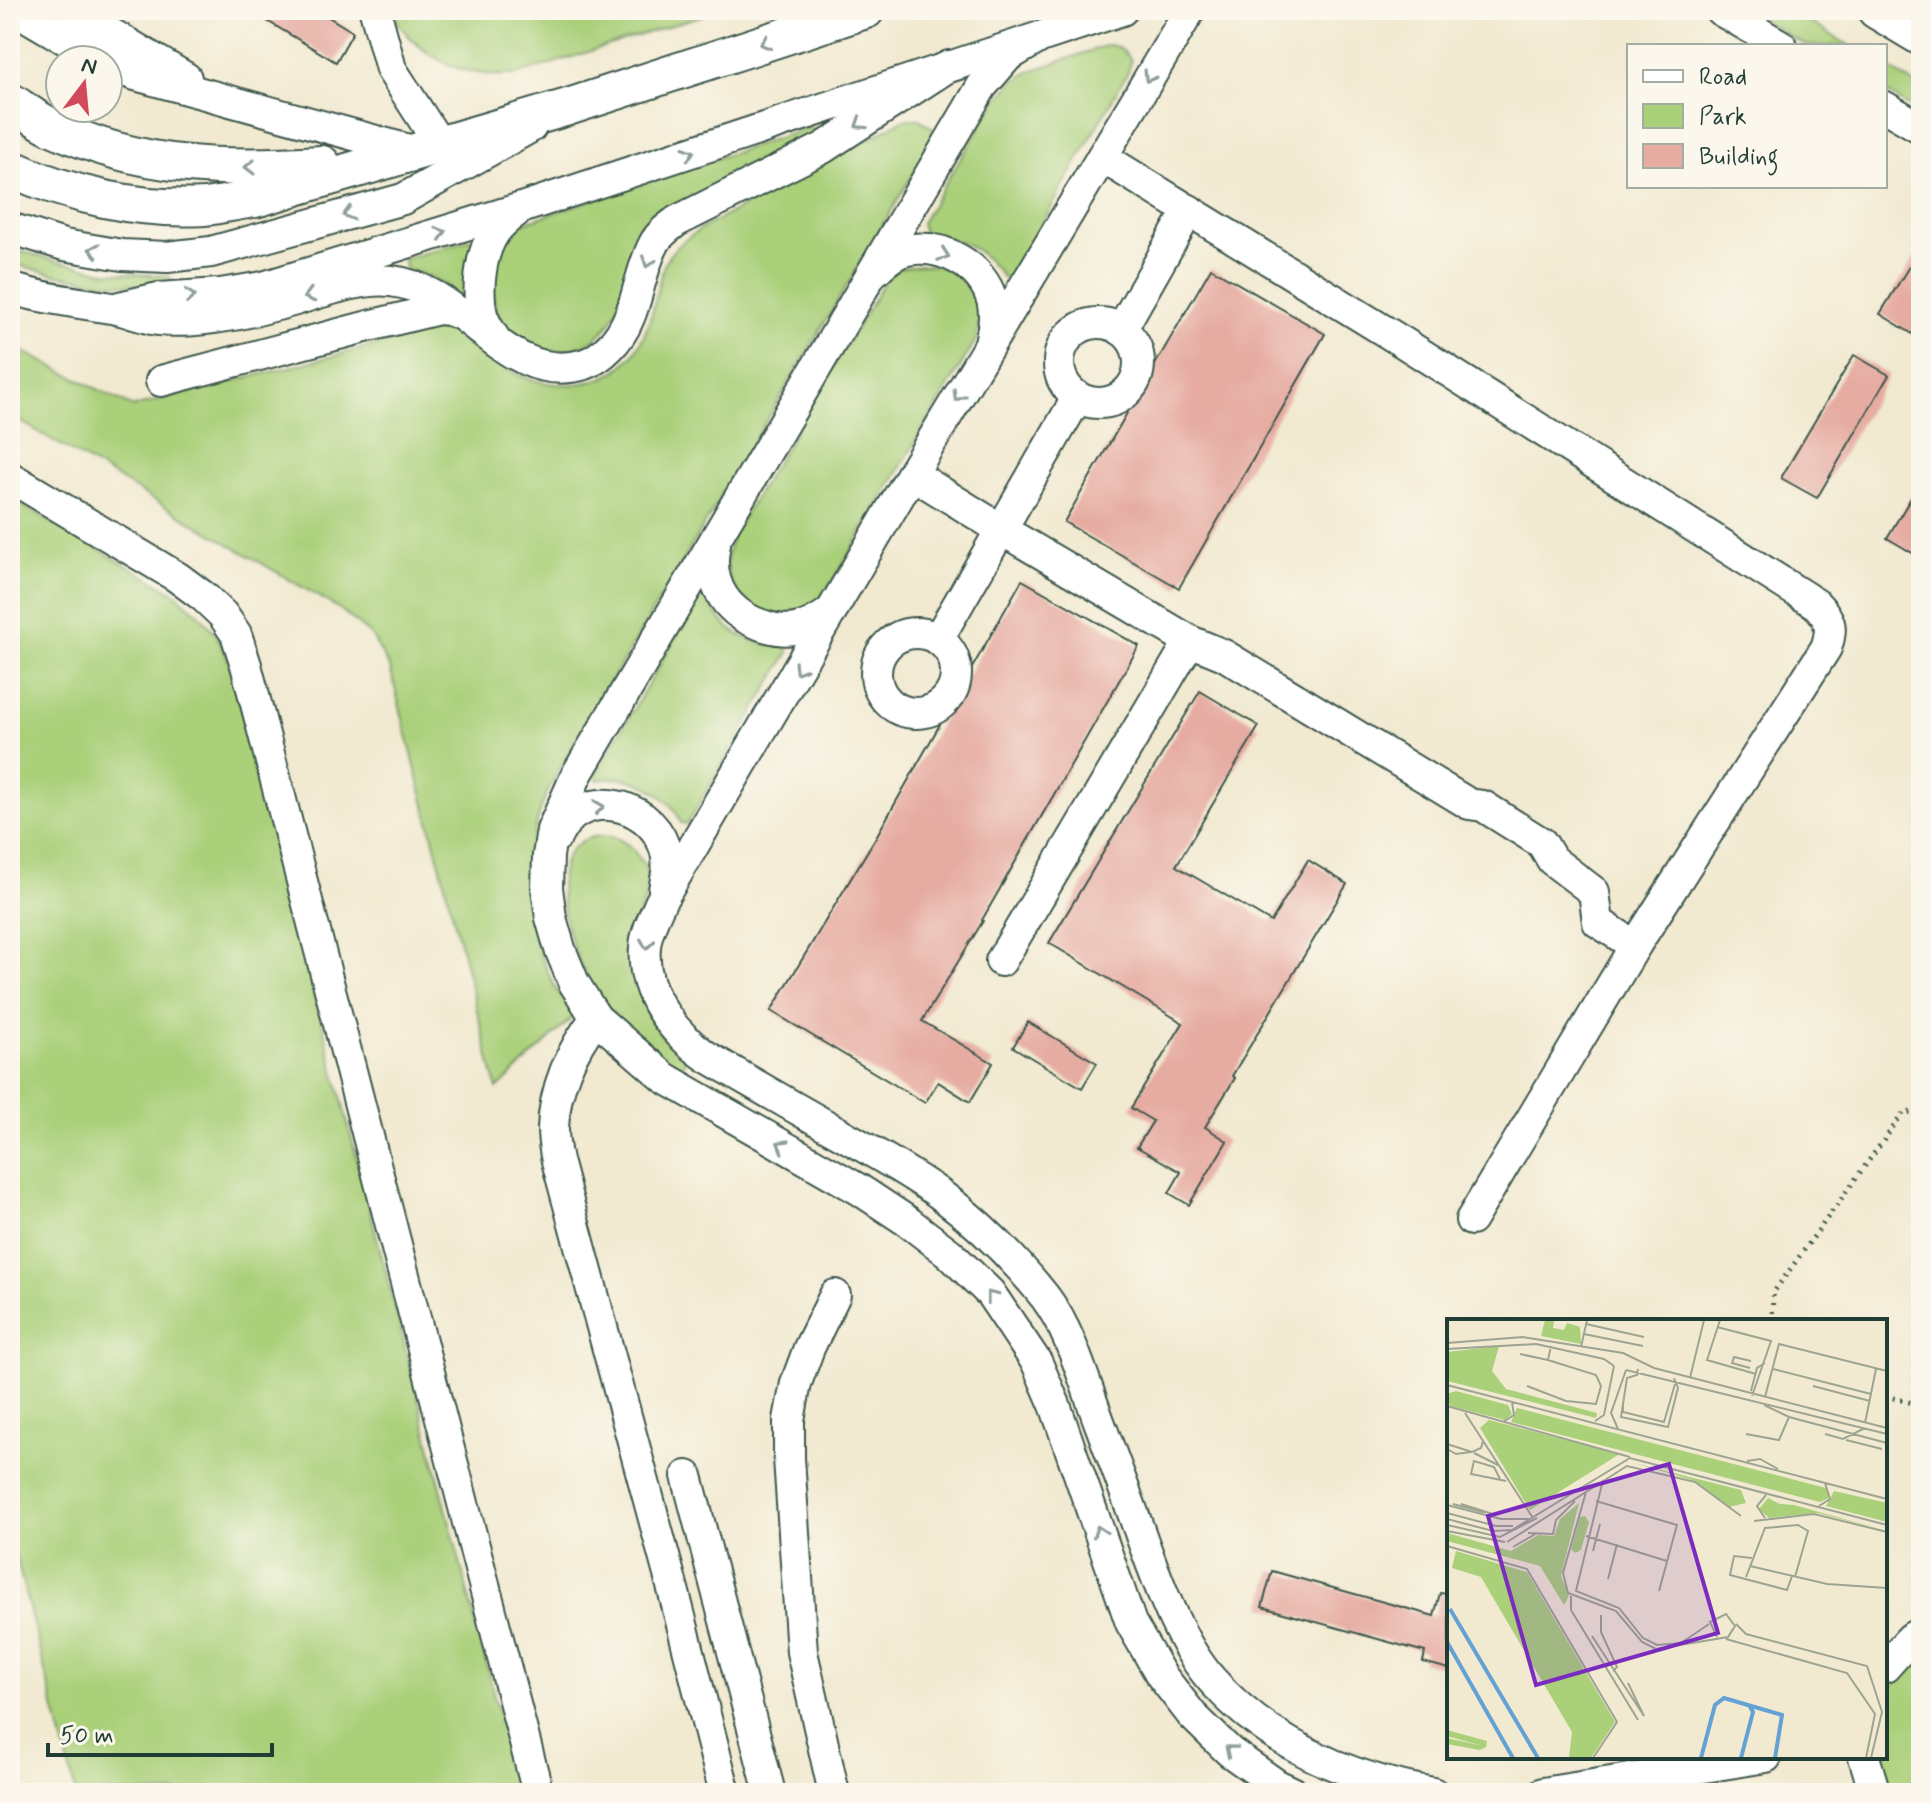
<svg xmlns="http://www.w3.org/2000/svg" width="1931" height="1803" viewBox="0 0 1931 1803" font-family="Mynerve,sans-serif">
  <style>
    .green { fill: #aad07a; stroke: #648657; stroke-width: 2 }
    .building { fill: #e6aca2 }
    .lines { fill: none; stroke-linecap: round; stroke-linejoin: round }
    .minor-casing { stroke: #3e574b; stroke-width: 34 }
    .major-casing { stroke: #3e574b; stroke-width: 40 }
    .path { stroke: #3e574b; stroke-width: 5; stroke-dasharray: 2 6; stroke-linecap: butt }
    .minor { stroke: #fff; stroke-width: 30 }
    .major { stroke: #fff; stroke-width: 36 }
    .oneway { stroke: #8f9e9a }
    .inset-river { fill: none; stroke: #64a1d5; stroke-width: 4 }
    .inset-road { fill: none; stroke: #9da492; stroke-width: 2 }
    .view { fill: #7b2cbf; fill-opacity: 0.15; stroke: #7b2cbf; stroke-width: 4 }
    .inset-edge { fill: none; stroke: #1f3d34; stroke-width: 4 }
  </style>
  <rect width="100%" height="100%" fill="#fbf7ec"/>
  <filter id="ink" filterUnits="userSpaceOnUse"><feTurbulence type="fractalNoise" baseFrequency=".0125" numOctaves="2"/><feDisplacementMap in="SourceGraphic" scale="16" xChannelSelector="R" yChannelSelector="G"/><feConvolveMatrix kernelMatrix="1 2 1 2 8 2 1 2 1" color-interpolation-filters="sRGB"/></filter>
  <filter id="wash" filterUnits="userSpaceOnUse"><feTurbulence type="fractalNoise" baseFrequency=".006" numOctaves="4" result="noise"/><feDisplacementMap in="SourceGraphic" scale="32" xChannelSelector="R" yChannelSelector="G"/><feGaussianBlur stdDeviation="1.8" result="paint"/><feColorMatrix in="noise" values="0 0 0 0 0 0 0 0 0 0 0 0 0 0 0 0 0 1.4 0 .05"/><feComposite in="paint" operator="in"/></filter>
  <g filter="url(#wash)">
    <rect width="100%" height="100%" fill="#f1e9d0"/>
    <g class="green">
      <path d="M391,10h328l-203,65c-10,0 -21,1 -31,-1 -40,-4 -76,-28 -94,-64z"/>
      <polygon points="1746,10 1789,10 1850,46 1807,46"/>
      <path d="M1108,45c12,1 16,5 23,15l-2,10 -116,205 -10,3c-23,-32 -40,-39 -79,-44l-3,-11 72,-117 19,-24 19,-11z"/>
      <polygon points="1885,66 1921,88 1921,113 1885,92"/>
      <path d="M905,119h14l14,9 1,6 -3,10 -365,613c-6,12 -14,25 -20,38 -25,63 -24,129 8,190 6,11 14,20 21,30l-78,74 -107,-421 -19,-33 -30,-25 -331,-195v-70l123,62 313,-80c7,3 15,6 22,11 19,15 31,30 55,39 37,12 81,12 108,-20 10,-12 17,-30 21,-44 5,-16 7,-40 15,-54 7,-12 21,-21 32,-29z"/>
      <path d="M808,128l6,1 2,4 -2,7 -162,82c-6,8 -13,16 -17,26 -12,30 -11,67 -38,89 -11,9 -26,13 -40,14 -43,0 -67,-33 -64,-73 0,-6 0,-14 2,-19 5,-14 18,-28 31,-37z"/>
      <path d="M475,238l4,4 -12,60c-21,-19 -35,-25 -62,-33l-1,-10z"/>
      <polygon points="10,248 56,261 106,272 170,276 171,287 104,283 53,274 10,263"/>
      <path d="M920,265c6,0 14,0 20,2 24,6 42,29 40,54 -1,6 -3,13 -4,19l-152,256c-9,7 -20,17 -32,19 -32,7 -66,-23 -65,-54 0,-8 3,-18 5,-25l154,-257 14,-11z"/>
      <polygon points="10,498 176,594 199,614 216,634 230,663 519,1793 76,1793 10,1533"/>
      <path d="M700,596l7,2c18,37 41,45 80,49l2,5 -102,172 -6,-1c-9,-25 -36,-42 -63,-45 -6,0 -14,1 -20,2l-3,-5z"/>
      <path d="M601,836l16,2 14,9 15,21 3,9 -1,15 -10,25 9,97 17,25 22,20 -6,10c-22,-16 -45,-31 -63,-51 -14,-16 -29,-37 -38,-57 -13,-29 -32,-95 -1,-117 7,-6 15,-7 23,-8z"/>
      <polygon points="1921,1652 1921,1793 1894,1793 1881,1757 1885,1757 1885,1709 1895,1682"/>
    </g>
    <g id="blocks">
      <g class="building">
        <polygon points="249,10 317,10 353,32 336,62"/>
        <polygon points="1921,247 1921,339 1880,314"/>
        <polygon points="1211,268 1325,334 1179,588 1064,522"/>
        <polygon points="1854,355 1889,375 1817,498 1781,478"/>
        <polygon points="1921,481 1921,558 1887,538"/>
        <polygon points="1022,580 1139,646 982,920 983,921 922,1021 993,1063 970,1102 938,1082 925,1103 771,1011 876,837"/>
        <polygon points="1200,691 1259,726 1176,866 1271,922 1308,860 1347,884 1232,1076 1235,1078 1205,1127 1227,1141 1189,1205 1169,1193 1181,1172 1137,1147 1153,1121 1131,1108 1183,1023 1049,943"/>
        <polygon points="1028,1022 1097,1063 1082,1088 1013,1047"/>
        <polygon points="1272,1571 1434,1616 1440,1593 1449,1594 1449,1669 1423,1662 1425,1652 1262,1607"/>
      </g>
    </g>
  </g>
  <g filter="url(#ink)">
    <use href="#blocks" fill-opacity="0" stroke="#3e574b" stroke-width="2"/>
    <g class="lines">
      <defs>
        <g id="minor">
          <polyline points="16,10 101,60"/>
          <polyline points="71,10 186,78"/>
          <polyline points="375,10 391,69 440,145"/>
          <path d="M1190,10l-278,464 -251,427c-6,14 -15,30 -16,46 -4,45 27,85 61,109 46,27 91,53 137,79 33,19 67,37 98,60 39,29 74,64 104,102 26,34 40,87 55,127 15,40 30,80 44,120 16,43 36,100 67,135 58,66 137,99 222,114"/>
          <polyline points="1720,10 1782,46"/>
          <polyline points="1037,39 1008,56 982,86 577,774 552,830 548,856 547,888 551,918 560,949 574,983 596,1018 665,1078 860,1190 907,1221 949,1253 990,1293 1037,1363 1055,1405 1131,1623 1161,1675 1192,1715 1230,1752 1277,1785 1294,1793"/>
          <polyline points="108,64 132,74 416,152"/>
          <polyline points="1885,107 1921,128"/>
          <path d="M1102,157l302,186 412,261c15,15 17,24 10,44l-191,298 -164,274"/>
          <polyline points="10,228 64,245 122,255 167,257 211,252 403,199 531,127"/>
          <path d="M876,270c9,-9 18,-17 31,-20 36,-7 75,16 85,50 4,13 2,25 -1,38"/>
          <path d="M10,288c33,11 67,14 101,20 14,2 27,8 41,11 33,6 89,-4 121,-13 35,-8 83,-29 118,-25 76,8 114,107 194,83 9,-3 18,-10 25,-17 29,-29 26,-71 45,-105 5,-9 14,-15 22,-21l146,-73 126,-82"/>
          <polyline points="119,307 158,298 220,294 263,287 521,208 1122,10"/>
          <circle cx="1099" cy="363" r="40"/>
          <polyline points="1121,330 1189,210"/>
          <path d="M495,339c-6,-9 -13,-19 -14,-30 -4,-23 0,-56 13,-76 6,-9 15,-16 23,-22"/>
          <polyline points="161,381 369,326 439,309 449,310 462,315"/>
          <polyline points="912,474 1002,530 1190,641 1224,655 1469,804 1483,806 1542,843 1552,860 1594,892 1598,922 1635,946"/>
          <polyline points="10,477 177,577 204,597 223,615 236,634 246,665 538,1793"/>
          <path d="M715,544c-9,41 13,72 53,83 10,3 21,4 31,1 12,-2 23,-10 33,-17"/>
          <circle cx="916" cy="673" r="40"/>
          <polyline points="938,639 1077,398"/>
          <path d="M557,836c22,-49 91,-36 107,10 6,15 3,29 0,44"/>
          <polyline points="1001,961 1190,641"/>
          <path d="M596,1018c-25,32 -42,71 -43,111 0,11 2,22 4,32l117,432 51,200"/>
          <polyline points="687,1476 770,1793"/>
          <polyline points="1885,1667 1911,1638 1921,1632"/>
          <polyline points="1864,1757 1875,1793"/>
          <polyline points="834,1793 802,1652 789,1458 789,1420 796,1383 809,1348 835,1295"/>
          <polyline points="1543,1793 1766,1757"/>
        </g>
        <g id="major">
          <polyline points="1876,10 1921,37"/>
          <path d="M10,101c14,9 27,19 42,26 89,42 174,43 270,37"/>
          <path d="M10,168c60,27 128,43 195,39 16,-2 33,-6 50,-8l313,-92 298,-97"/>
        </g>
      </defs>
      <use href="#minor" class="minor-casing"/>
      <use href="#major" class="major-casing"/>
      <g class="path">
        <polyline points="1772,1321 1773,1293 1904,1112 1921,1113"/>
        <polyline points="1885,1396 1921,1405"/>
      </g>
      <use href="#minor" class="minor"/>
      <use href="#major" class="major"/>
    </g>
    <defs><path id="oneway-chevron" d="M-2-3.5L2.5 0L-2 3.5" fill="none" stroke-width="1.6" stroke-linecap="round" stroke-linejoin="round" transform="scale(2)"/></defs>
    <g class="oneway">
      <use href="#oneway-chevron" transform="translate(765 43) rotate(162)"/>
      <use href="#oneway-chevron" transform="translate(1149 77) rotate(121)"/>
      <use href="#oneway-chevron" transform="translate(860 124) rotate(147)"/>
      <use href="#oneway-chevron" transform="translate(689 153) rotate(-18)"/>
      <use href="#oneway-chevron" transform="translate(250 167) rotate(-180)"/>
      <use href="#oneway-chevron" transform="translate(348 214) rotate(164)"/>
      <use href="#oneway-chevron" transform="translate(441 233) rotate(-17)"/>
      <use href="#oneway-chevron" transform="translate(94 250) rotate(-170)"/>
      <use href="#oneway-chevron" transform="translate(944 255) rotate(20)"/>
      <use href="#oneway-chevron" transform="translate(648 262) rotate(109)"/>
      <use href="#oneway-chevron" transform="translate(190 296) rotate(-4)"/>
      <use href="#oneway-chevron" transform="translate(309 296) rotate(165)"/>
      <use href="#oneway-chevron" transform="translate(958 396) rotate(121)"/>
      <use href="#oneway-chevron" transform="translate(799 669) rotate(121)"/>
      <use href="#oneway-chevron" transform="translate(599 807) rotate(-7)"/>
      <use href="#oneway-chevron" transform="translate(647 944) rotate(98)"/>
      <use href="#oneway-chevron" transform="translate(782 1145) rotate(-150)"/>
      <use href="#oneway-chevron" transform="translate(991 1296) rotate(-129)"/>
      <use href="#oneway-chevron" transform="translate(1099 1531) rotate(-109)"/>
      <use href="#oneway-chevron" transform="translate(1230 1750) rotate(-140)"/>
    </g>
  </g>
  <g transform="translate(1447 1319)">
    <rect width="440" height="440" fill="#f1e9d0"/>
    <path d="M98,1h9l-1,8 11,2 3,-7 13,4 1,17 -40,-8zM52,27l-7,25 14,18 91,24 -1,5 -149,-37v-29zM9,72l52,14 4,9 -7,6 -55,-14 -3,-12zM70,89l309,80 3,10 -9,4 -309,-80zM42,101l128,33 1,2 -88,55 -50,-82zM187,144l107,27 5,13 -17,4 -37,-27zM387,172l53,12v19l-61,-16zM321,179l12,6 14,1 93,26 -69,-18 -49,5 -10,-9zM132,184l-18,73 8,20 -5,9 -24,-39 -93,-25v-8l64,18 27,-16 16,1 6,-17zM138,197l4,6 -8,28 -6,3 -4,-4 9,-32zM9,232l71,21 88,150 -24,36 -22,-1 3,-25 -91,-155 -29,-9zM0,411l40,11 -1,6 -6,3 -33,-6v-6l36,8 -36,-10z" fill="#aad07a"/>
    <path class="inset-river" d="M3,290l88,149M0,323l66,116M254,439l14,-53 9,-7 58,17 -7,43M294,439l12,-46 -4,-7"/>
    <path class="inset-road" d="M273,1l-13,40 49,14M139,5l58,13M270,8l54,14 -19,55M137,15l59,12M0,24l76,-6 100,16 31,15 233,60M134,28l6,-27M0,30l89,-5 68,15 10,7M73,35l28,6M303,49l-18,-5 2,-6 17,4M191,50l-1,6 -10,3 -6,39 47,10 10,-39 -4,-10M326,50l98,25M179,51l261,64M243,59l14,-58M0,66l440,114M80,67l39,15 30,3 5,-18 -5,-11 -48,-15 3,-14M366,67l57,15M304,72l6,-23 8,-5M318,78l14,-53 108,27M176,86v7l41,10 11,-38M317,86l25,12 98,26M0,87l183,51M18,94l68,105M148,102l9,-6 10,-49M56,103l11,-7 -2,-13M418,104l11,-54M171,110l-7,-16 15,-43M299,115l33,6 10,-23M378,115l18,5 20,-10M399,121l36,9M0,125l25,8 9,-4 2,-7M0,130l9,5 15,-2M27,134l24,12M300,142l13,-2 18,10M53,160l-6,-12 -20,-6 -3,13 35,7M156,161l-27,111 43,17 24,30 14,7 24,-2 28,-19M139,173l-23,81 5,20 48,18 26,31 14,7 72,-12 7,-11 -9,-12 -16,8 7,15M149,182l81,24 -18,66M6,185l30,8M14,185l35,11M0,186l54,14h28M372,187l11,-7 -5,-16M0,194l49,13h17M318,199l-8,-12 9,-11M0,200l46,12 19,-1 118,-72 257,67M307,202l60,-7 73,18M0,206l53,12 37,-19M0,212l58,11M81,214l25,1 3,-14 19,-19M139,217l81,25M60,223l120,-76 68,16 46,34M0,227l80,23 90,153 -24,36M66,228l24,-14M146,232l7,-27M305,239l-18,-2 -4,19 57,15 5,-14M303,247l77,18 60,4M299,258l19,-49 33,-3 10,6 -13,46M161,260l9,-35M124,277v14l67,110M154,296v17l16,35 -4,4M289,305l10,10 121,32 15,46 -11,46M145,317l52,80 -16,-33M279,320l121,34 28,41 -9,44"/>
    <path class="view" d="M222,145l49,169 -182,52 -48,-169z"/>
    <rect width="440" height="440" class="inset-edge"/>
  </g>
  <rect width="1931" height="1803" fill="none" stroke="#fbf7ec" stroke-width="40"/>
  <rect x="1627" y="44" width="260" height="144" fill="#fbf7ec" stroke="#a3ada2" stroke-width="2"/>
  <rect x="1643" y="70" width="40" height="12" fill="#ffffff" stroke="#a3ada2" stroke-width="2"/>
  <text x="1699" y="84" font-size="24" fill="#1f3d34">Road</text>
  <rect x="1643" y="104" width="40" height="24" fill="#aad07a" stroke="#a3ada2" stroke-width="2"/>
  <text x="1699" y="124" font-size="24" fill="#1f3d34">Park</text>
  <rect x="1643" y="144" width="40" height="24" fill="#e6aca2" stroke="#a3ada2" stroke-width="2"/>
  <text x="1699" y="164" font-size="24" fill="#1f3d34">Building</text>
  <g transform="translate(84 84) rotate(16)"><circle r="38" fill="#fbf7ec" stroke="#a3ada2" stroke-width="2"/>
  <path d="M0-6L14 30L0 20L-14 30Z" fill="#d1495b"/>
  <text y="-12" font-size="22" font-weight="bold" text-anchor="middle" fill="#1f3d34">N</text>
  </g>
  <path d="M48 1743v12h224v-12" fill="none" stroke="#1f3d34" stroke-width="4"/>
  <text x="60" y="1743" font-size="24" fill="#1f3d34" stroke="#fbf7ec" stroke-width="6" paint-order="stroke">50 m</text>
</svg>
